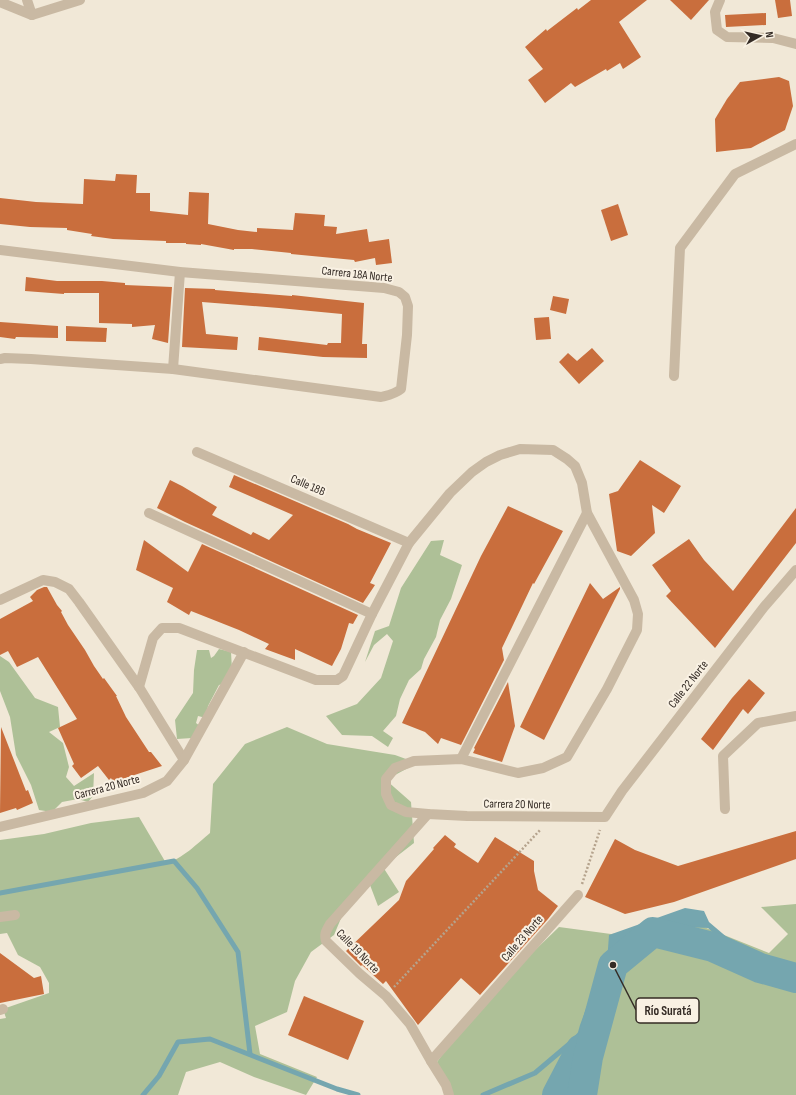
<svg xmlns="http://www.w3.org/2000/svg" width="796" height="1095" viewBox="0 0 796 1095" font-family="'Sofia Sans Condensed',sans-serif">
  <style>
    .green { fill: #aec097 }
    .water { fill: #75a6af }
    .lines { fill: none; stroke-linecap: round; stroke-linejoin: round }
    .stream { stroke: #75a6af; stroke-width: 5 }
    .river { stroke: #75a6af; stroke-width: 30 }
    .building { fill: #c96e3d }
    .path { stroke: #b5a38d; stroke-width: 2.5; stroke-dasharray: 2 2; stroke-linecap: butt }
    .minor { stroke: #c9b9a3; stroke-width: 10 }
    .labels { text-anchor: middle; stroke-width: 4; stroke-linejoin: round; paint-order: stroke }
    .street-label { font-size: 12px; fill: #342b25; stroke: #f9f1e3 }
    .leader { fill: none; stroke: #342b25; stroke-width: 1.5 }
    .callout-dot { fill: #342b25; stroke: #f9f1e3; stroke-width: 1.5 }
    .callout { fill: #f9f1e3; stroke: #342b25; stroke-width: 1.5 }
    .callout-label { font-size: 13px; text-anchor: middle; font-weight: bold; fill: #342b25 }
  </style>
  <rect width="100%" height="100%" fill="#f1e8d7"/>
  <g class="green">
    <polygon points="444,540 440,555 462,565 451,599 440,620 436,637 424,659 421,669 409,680 400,699 396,716 383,731 393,738 388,747 372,736 342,735 326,716 357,704 381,678 393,641 387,634 374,645 365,662 375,631 389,626 401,588 431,541"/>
    <polygon points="219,649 231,652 232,670 226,683 219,685 208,706 206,718 198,716 196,723 201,727 192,738 177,739 175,720 193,693 194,670 197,650 209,650 211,658 214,656"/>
    <polygon points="0,656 9,662 35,698 58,707 60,727 49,732 63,743 69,767 66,777 74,786 94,773 93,796 88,802 78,799 62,802 52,812 39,810 31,785 16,755 10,717 0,691"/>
    <path d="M287,727l40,17 68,11 22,8 -31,17 25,22 3,41 -31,24 16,25 -21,14 -8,-21 -23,19 -13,31 -23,17 -16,29 -8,31 -32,14 5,28 57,23 -11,18 -52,-18 -34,-15 -34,10 -8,23h-178v-76l6,-1 -3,-9 46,-16v-10l-9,-16 -22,-12 -11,-22 -7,1v-94l44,-6 47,-11 48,-6 27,46c15,-3 32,-20 44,-30l3,-49 32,-40z"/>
    <polygon points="796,904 796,1095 449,1095 437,1062 477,1006 559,927 611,934 699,925 769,953 788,934 761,907"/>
  </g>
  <polygon class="water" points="685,908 704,911 709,922 742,950 773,967 796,974 796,982 776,977 754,965 729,947 708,928 686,927 637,935 622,948 611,969 602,993 588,1018 584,1039 592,1048 593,1068 580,1084 578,1095 572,1095 576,1070 571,1057 580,1025 591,995 607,962 609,935"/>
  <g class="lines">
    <g class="stream">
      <polyline points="0,893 174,861 197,888 238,952 250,1054"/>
      <polyline points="143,1095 159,1076 178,1042 210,1039 337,1089 358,1095"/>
      <polyline points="483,1095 535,1073 574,1040 601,1013"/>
    </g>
    <g class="river">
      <polyline points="557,1095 581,1049"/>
      <polyline points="582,1095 588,1057 613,965 653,932 713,947 760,968 796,978"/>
    </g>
  </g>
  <g class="building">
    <polygon points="591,0 647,0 619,22 641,57 623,69 620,63 607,71 606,69 575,87 571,83 545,103 528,80 543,69 525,47 546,29 547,31 577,8 578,10"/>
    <polygon points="670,0 709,0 691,20"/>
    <polygon points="775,0 790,0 792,16 778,18"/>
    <polygon points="766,13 766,25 726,27 725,15"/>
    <polygon points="779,77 789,81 793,106 785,130 751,148 716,152 715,119 727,99 740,82"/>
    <polygon points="116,174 137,175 136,193 150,193 150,211 188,215 189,192 209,193 208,224 238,230 257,232 257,228 293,230 295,213 325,215 324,226 337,227 336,234 367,229 369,242 389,239 392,263 376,265 375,258 355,262 354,260 291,254 291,253 252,249 234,249 234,250 201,244 201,245 186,244 186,243 166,243 166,241 113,239 91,236 92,234 67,230 67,228 30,227 0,224 0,198 36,202 83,204 84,179 115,181"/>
    <polygon points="618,204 628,235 611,241 601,210"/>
    <polygon points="26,277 57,281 102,281 125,283 125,285 172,287 168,343 152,339 155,325 132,327 132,324 99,323 99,293 64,293 64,294 25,291"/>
    <polygon points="185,288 215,289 215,290 292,296 292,295 364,303 362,344 367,344 367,358 323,357 258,350 259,337 327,345 328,343 341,343 342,314 279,308 202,302 206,334 238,337 237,350 182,347"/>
    <polygon points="553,296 569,299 566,314 550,310"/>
    <polygon points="549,317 551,339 536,340 534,318"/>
    <polygon points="0,322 58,326 58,338 16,337 15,339 0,337"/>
    <polygon points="66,326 107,328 106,342 66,341"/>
    <polygon points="592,348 604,361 579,384 559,362 568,353 577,361"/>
    <polygon points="640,460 681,486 664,513 652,505 655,533 631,556 617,551 609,494 618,491"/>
    <polygon points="234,475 348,524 357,529 391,543 370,583 375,585 363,603 185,522 157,508 170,480 182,486 217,507 212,515 251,535 253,532 269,540 293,515 229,487"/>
    <polygon points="508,506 563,531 534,584 533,583 502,648 504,660 461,745 441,738 438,744 425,732 402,723 481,556"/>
    <polygon points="796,508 796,543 715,648 666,596 671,591 652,565 689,539 704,560 733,591"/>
    <polygon points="144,540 188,572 202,544 358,615 353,624 349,623 341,649 332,666 295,649 295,660 265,649 269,644 239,630 191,611 189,615 167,602 173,588 136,570"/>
    <polygon points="590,583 603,599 620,587 620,589 544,740 520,727"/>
    <polygon points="44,587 47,587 57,605 62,611 61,612 68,625 85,650 94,666 103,679 104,678 117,696 116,696 126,717 149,752 151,752 162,766 113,782 111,778 109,780 98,766 81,778 72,766 74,764 58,728 77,719 38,657 17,667 8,651 0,655 0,619 33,601 30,597 37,590"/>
    <polygon points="749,679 765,693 748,714 743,709 713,750 701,739 732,698"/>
    <polygon points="508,682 515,726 502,762 473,753 475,749 474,748"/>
    <polygon points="1,727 26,791 28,790 33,803 17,810 16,808 0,813"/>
    <polygon points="796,831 796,859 674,902 625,914 585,897 615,839 635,850 678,866"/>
    <polygon points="445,835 456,844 454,847 478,863 495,837 534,861 534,871 538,890 558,906 548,919 480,995 461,978 418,1025 386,981 383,984 362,965 361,966 346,951 399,900 406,881 434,849 433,848"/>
    <polygon points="0,953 34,978 41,976 44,994 0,1003"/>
    <polygon points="304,996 364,1021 348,1060 288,1035"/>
  </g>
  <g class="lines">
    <g class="path">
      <polyline points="582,884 600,830"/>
      <polyline points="394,987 541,829"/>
    </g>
    <g class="minor">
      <polyline points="27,0 32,15"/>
      <polyline points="720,0 715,12 717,30 727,37 773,38 796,44"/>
      <polyline points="0,2 32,15 80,0"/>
      <path d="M0,250l180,22 204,16 15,4 6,5 3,9 -1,29 -6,54c-6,5 -12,6 -20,8l-208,-28 -142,-10 -26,-1 -5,1"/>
      <polyline points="173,369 180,272"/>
      <polyline points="674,376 680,248 735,174 796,144"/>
      <polyline points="197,452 409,543"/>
      <polyline points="149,513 372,614"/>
      <polyline points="0,600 43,580 55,582 69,589 79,602 139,687 184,760"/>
      <polyline points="139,687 153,638 162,628 179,628 316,680 337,680 343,676 372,614 409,543 450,493 472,472 486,462 500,455 520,449 553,450 567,459 575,466 582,483 587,513 634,600 638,614 637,630 607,689 567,757 543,768 518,773 461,759 414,761 395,768 386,779 386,794 391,805 406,812 428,814 467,816 605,817 622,791 764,607 796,570"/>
      <polyline points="461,759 587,513"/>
      <polyline points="725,809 723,756 758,723 796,716"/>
      <path d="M428,814l-98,110c-4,7 -6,10 -4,17l34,33 26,22 24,28 21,37 15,24 3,10"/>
      <polyline points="0,827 143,793 167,781 184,760 244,652"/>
      <polyline points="0,917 15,915"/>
      <polyline points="0,1010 3,1009"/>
      <polyline points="431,1061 578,895"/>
    </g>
  </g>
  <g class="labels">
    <g class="street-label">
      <text transform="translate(357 274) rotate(6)" y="4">Carrera 18A Norte</text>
      <text transform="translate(308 485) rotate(23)" y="4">Calle 18B</text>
      <text transform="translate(688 684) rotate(-52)" y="4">Calle 22 Norte</text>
      <text transform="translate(107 787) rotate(-15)" y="4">Carrera 20 Norte</text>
      <text transform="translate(517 804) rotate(1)" y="4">Carrera 20 Norte</text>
      <text transform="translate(522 938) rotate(-49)" y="4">Calle 23 Norte</text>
      <text transform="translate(358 951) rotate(46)" y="4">Calle 19 Norte</text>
    </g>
  </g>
  <path class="leader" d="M613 965L636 1010"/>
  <circle class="callout-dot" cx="613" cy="965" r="4"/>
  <rect class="callout" x="636" y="998" width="63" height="25" rx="4"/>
  <g class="callout-label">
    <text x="668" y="1015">Río Suratá</text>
  </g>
  <g transform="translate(760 36) rotate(82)" stroke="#f9f1e3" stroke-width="3" paint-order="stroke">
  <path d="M0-3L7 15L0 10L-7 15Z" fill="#342b25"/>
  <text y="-6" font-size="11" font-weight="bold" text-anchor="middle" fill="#342b25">N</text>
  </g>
</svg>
